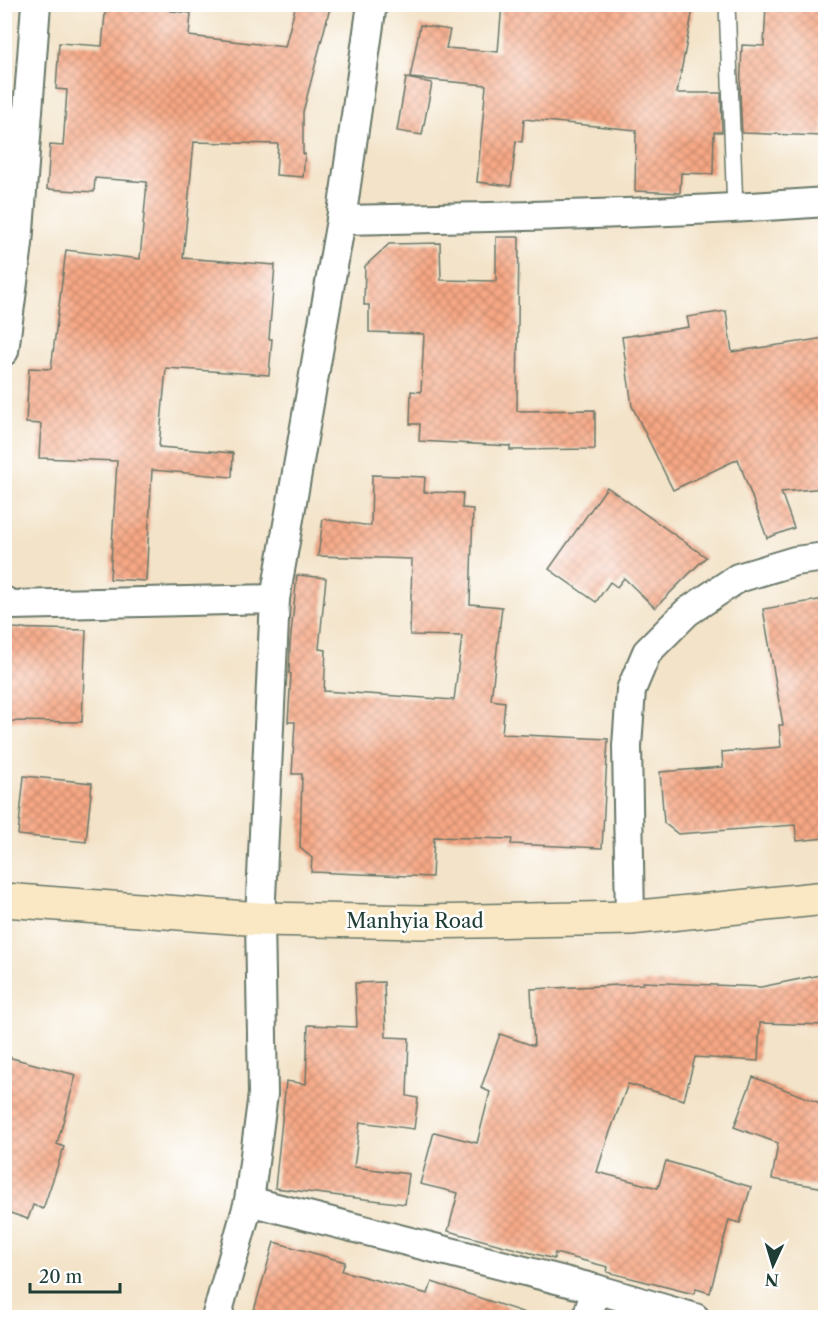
<svg xmlns="http://www.w3.org/2000/svg" width="830" height="1322" viewBox="0 0 830 1322" font-family="'Libre Caslon Text',serif">
  <style>
    .building { fill: url(#building-cross-hatch) }
    .lines { fill: none; stroke-linecap: round; stroke-linejoin: round }
    .service-casing { stroke: #697768; stroke-width: 18 }
    .minor-casing { stroke: #697768; stroke-width: 32 }
    .secondary-casing { stroke: #697768; stroke-width: 36 }
    .service { stroke: #fff; stroke-width: 15 }
    .minor { stroke: #fff; stroke-width: 28 }
    .secondary { stroke: #fae7c3; stroke-width: 33 }
    .labels { text-anchor: middle; stroke-width: 5; stroke-linejoin: round; paint-order: stroke }
    .street-label { font-size: 20px; fill: #1f3d34; stroke: #fff }
  </style>
  <defs>
    <pattern id="building-cross-hatch" width="8" height="8" patternUnits="userSpaceOnUse" patternTransform="scale(1.5)"><rect width="8" height="8" fill="#f7a784"/><path d="M0 0l8 8M0 8l8-8" fill="none" stroke="#c7896d"/></pattern>
  </defs>
  <rect width="100%" height="100%" fill="#fff"/>
  <filter id="ink" filterUnits="userSpaceOnUse"><feTurbulence type="fractalNoise" baseFrequency=".0167" numOctaves="2"/><feDisplacementMap in="SourceGraphic" scale="12" xChannelSelector="R" yChannelSelector="G"/><feConvolveMatrix kernelMatrix="1 2 1 2 8 2 1 2 1" color-interpolation-filters="sRGB"/></filter>
  <filter id="wash" filterUnits="userSpaceOnUse"><feTurbulence type="fractalNoise" baseFrequency=".008" numOctaves="4" result="noise"/><feDisplacementMap in="SourceGraphic" scale="24" xChannelSelector="R" yChannelSelector="G"/><feGaussianBlur stdDeviation="1.35" result="paint"/><feColorMatrix in="noise" values="0 0 0 0 0 0 0 0 0 0 0 0 0 0 0 0 0 1.4 0 .05"/><feComposite in="paint" operator="in"/></filter>
  <g filter="url(#wash)">
    <rect width="100%" height="100%" fill="#f3e3c8"/>
    <g id="blocks">
      <g class="building">
        <polygon points="106,4 172,4 171,11 191,13 189,36 285,47 296,4 331,4 303,112 303,154 305,154 303,177 276,175 278,144 194,142 183,258 275,265 269,339 272,339 269,375 166,368 159,447 233,453 232,477 152,470 146,581 110,579 117,461 39,458 41,424 26,423 29,368 51,369 66,250 140,259 147,182 95,178 94,192 47,189 50,145 63,146 67,90 56,89 59,43 102,46"/>
        <polygon points="502,4 694,4 677,93 721,93 722,132 714,132 713,174 681,173 680,193 635,191 636,130 524,119 522,142 516,141 511,186 477,182 486,85 410,78 420,25 450,30 446,48 498,52"/>
        <polygon points="766,4 825,4 823,136 742,133 740,94 742,45 764,46"/>
        <polygon points="406,78 432,83 422,135 397,131"/>
        <polygon points="496,237 519,237 517,411 595,410 595,449 510,450 510,446 419,441 420,424 410,424 411,391 421,392 424,334 369,332 369,305 364,305 365,266 389,244 440,243 441,280 496,281"/>
        <polygon points="726,311 732,352 825,338 825,488 781,492 794,528 767,538 738,459 673,490 632,406 622,337 689,327 687,317"/>
        <polygon points="372,475 425,477 424,492 463,493 462,508 473,509 470,604 502,607 491,700 505,702 502,734 608,739 602,848 511,844 512,839 434,837 432,877 311,872 312,858 300,848 302,774 292,774 295,722 288,722 291,674 289,673 290,644 297,575 326,578 319,649 326,650 324,691 454,700 462,636 410,635 412,559 318,556 323,519 371,526"/>
        <polygon points="607,487 706,557 655,608 624,578 617,587 610,582 596,602 549,569"/>
        <polygon points="825,599 825,838 797,841 795,825 678,834 664,823 660,772 723,767 722,752 781,747 779,725 783,725 763,609"/>
        <polygon points="4,628 86,630 82,722 4,721"/>
        <polygon points="24,776 92,783 86,842 18,835"/>
        <polygon points="825,974 825,1025 760,1023 758,1061 695,1057 684,1100 628,1084 607,1140 597,1172 658,1188 666,1161 751,1187 740,1223 729,1220 710,1293 696,1289 694,1294 607,1272 608,1267 555,1253 554,1259 448,1231 458,1193 420,1184 434,1132 477,1143 490,1092 481,1088 500,1034 534,1046 531,989 643,984 643,982 761,987"/>
        <polygon points="384,982 386,1037 409,1038 407,1096 418,1098 414,1129 360,1122 354,1167 409,1174 405,1204 275,1188 286,1081 306,1084 308,1025 357,1027 355,983"/>
        <polygon points="4,1056 76,1075 57,1144 64,1147 43,1209 33,1205 28,1219 4,1211"/>
        <polygon points="753,1077 825,1105 825,1188 772,1179 778,1143 734,1127"/>
        <polygon points="274,1242 345,1262 342,1271 428,1294 432,1282 525,1313 524,1317 252,1317"/>
      </g>
    </g>
  </g>
  <g filter="url(#ink)">
    <use href="#blocks" fill-opacity="0" stroke="#697768" stroke-width="1.5"/>
    <g class="lines">
      <defs>
        <polyline id="service" points="727,4 735,209"/>
        <g id="minor">
          <path d="M341,220c162,-3 323,-6 485,-18"/>
          <polyline points="4,351 18,244 36,4"/>
          <polyline points="4,601 12,605 275,599"/>
          <polyline points="630,918 627,746 631,690 647,652 687,612 738,578 795,561 826,557"/>
          <polyline points="249,1201 596,1289 695,1318"/>
          <polyline points="216,1318 249,1201 263,1094 260,919 275,599 341,220 372,4"/>
          <polyline points="587,1318 596,1289"/>
        </g>
        <polyline id="secondary" points="4,900 260,919 422,922 630,918 826,898"/>
      </defs>
      <use href="#service" class="service-casing"/>
      <use href="#minor" class="minor-casing"/>
      <use href="#secondary" class="secondary-casing"/>
      <use href="#service" class="service"/>
      <use href="#minor" class="minor"/>
      <use href="#secondary" class="secondary"/>
    </g>
  </g>
  <g class="labels">
    <g class="street-label">
      <text x="415" y="928">Manhyia Road</text>
    </g>
  </g>
  <rect width="830" height="1322" fill="none" stroke="#fff" stroke-width="24"/>
  <g transform="translate(773 1265) rotate(184)" stroke="#ffffff" stroke-width="4.5" paint-order="stroke">
  <path d="M0-4.5L10 22L0 15L-10 22Z" fill="#1f3d34"/>
  <text y="-9" font-size="16" font-weight="bold" text-anchor="middle" fill="#1f3d34">N</text>
  </g>
  <path d="M30 1283v9h90v-9" fill="none" stroke="#1f3d34" stroke-width="3"/>
  <text x="39" y="1283" font-size="18" fill="#1f3d34" stroke="#ffffff" stroke-width="4.5" paint-order="stroke">20 m</text>
</svg>
